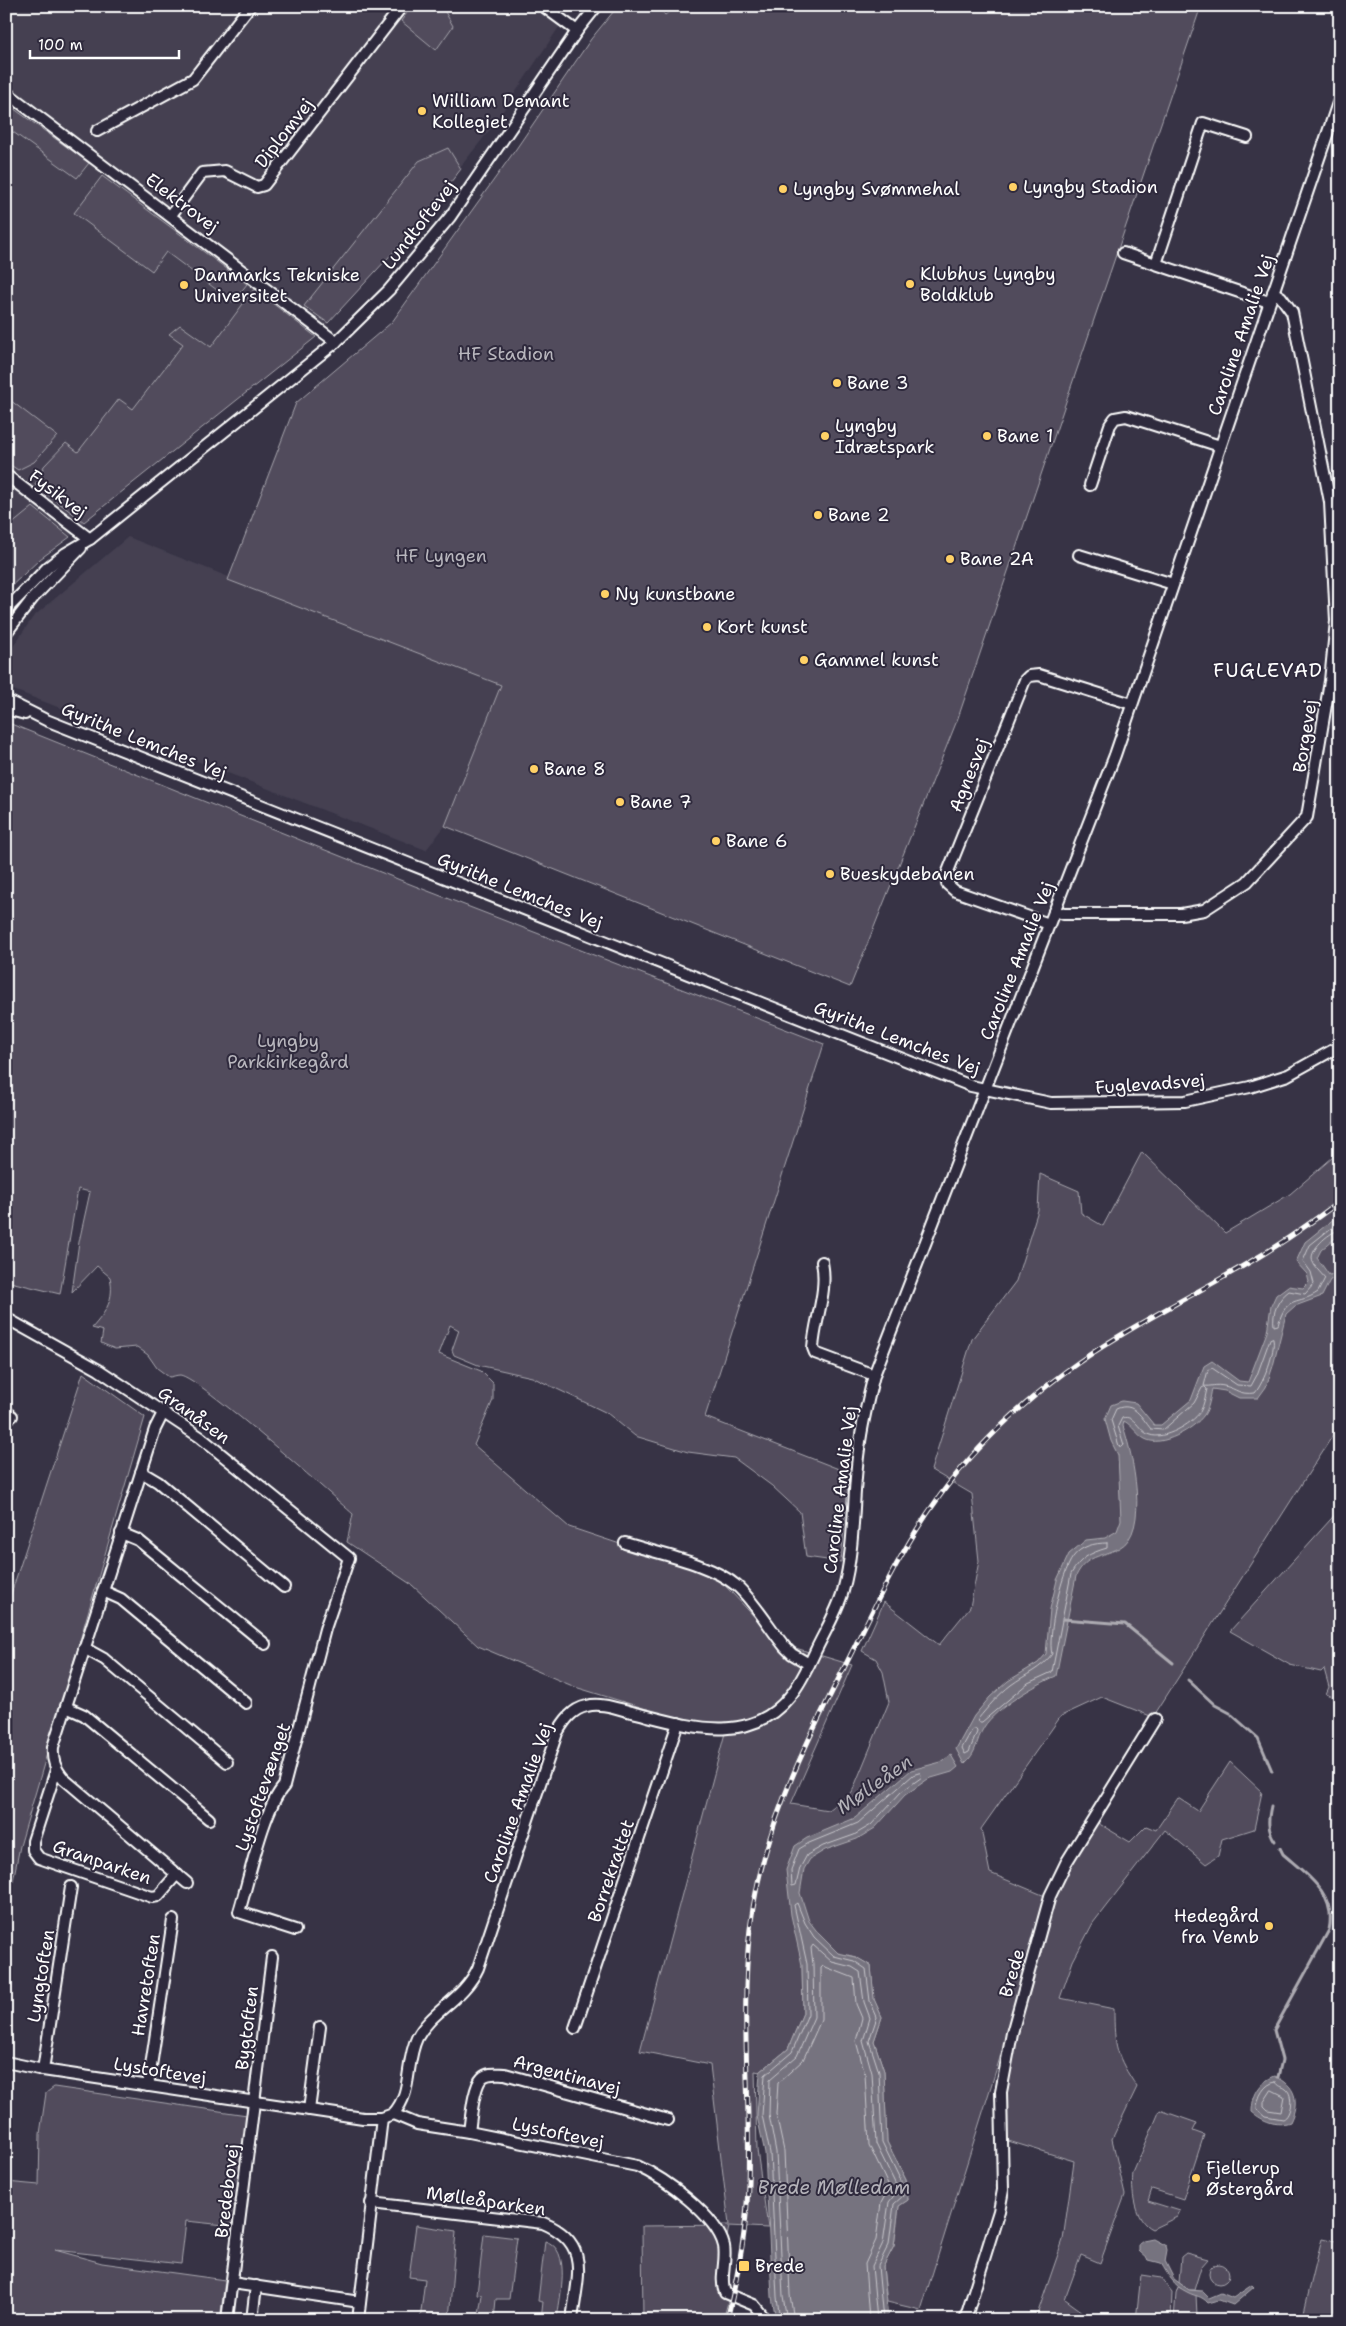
<svg xmlns="http://www.w3.org/2000/svg" width="1346" height="2326" viewBox="0 0 1346 2326" font-family="'Shantell Sans',sans-serif">
  <style>
    .built { fill: #444051 }
    .green { fill: #514c5c; stroke: #a8a6ae }
    .water { fill: #76737f; stroke: #adabb2 }
    .lines { fill: none; stroke-linecap: round; stroke-linejoin: round }
    .shore { stroke: #c8c7cc; stroke-width: 1 }
    .stream { stroke: #adabb2; stroke-width: 3 }
    .minor-casing { stroke: #fff; stroke-width: 14 }
    .minor { stroke: #2f2a3d; stroke-width: 10 }
    .rail-casing { stroke: #fff; stroke-width: 5 }
    .rail { stroke: #2f2a3d; stroke-width: 3; stroke-dasharray: 9; stroke-linecap: butt }
    .poi-dot { fill: #ffd166; stroke: #2f2a3d; stroke-width: 2 }
    .labels { text-anchor: middle; stroke-width: 4; stroke-linejoin: round; paint-order: stroke }
    .poi-label { font-size: 18px; fill: #fff; stroke: #2f2a3d; text-anchor: start }
    .street-label { font-size: 18px; fill: #fff; stroke: #2f2a3d }
    .park-label { font-size: 18px; fill: #b9b7be; stroke: #2f2a3d }
    .water-label { font-size: 19px; font-style: italic; fill: #b4b2b9; stroke: #2f2a3d }
    .quarter-label { font-size: 20px; letter-spacing: 1px; fill: #fff; stroke: #2f2a3d }
  </style>
  <rect width="100%" height="100%" fill="#373345"/>
  <filter id="ink" filterUnits="userSpaceOnUse"><feTurbulence type="fractalNoise" baseFrequency=".02" numOctaves="2"/><feDisplacementMap in="SourceGraphic" scale="10" xChannelSelector="R" yChannelSelector="G"/><feConvolveMatrix kernelMatrix="1 2 1 2 8 2 1 2 1" color-interpolation-filters="sRGB"/></filter>
  <g filter="url(#ink)">
    <g class="built">
      <polygon points="6,6 573,6 493,126 397,246 316,337 84,522 70,537 40,559 6,591"/>
      <polygon points="128,537 501,685 445,826 426,850 6,687 6,657 33,617"/>
    </g>
    <g class="green">
      <polygon points="412,6 452,6 444,10 453,26 436,50 401,21"/>
      <polygon points="618,6 657,6 665,15 677,6 1201,6 958,718 850,987 445,826 501,685 228,580 296,403 392,322 516,149 591,39"/>
      <polygon points="6,103 89,163 77,178 6,127"/>
      <polygon points="448,148 461,169 411,233 328,323 304,306 419,161"/>
      <polygon points="102,176 247,284 233,302 166,252 152,271 74,213"/>
      <polygon points="254,289 316,337 84,522 35,485 44,466 66,443 78,452 119,399 133,409 183,344 169,334 180,325 211,347"/>
      <polygon points="6,397 57,436 34,462 18,470 6,462"/>
      <polygon points="33,507 70,537 40,559 6,591 6,529"/>
      <path d="M6,722l409,164 409,158 -119,373 144,56 -8,89 -35,-5 -6,-45 -28,-26 -38,-28 -46,-6 -53,-16 -28,-23 -75,-36 -54,-12 -24,-10 -2,-5 7,-20 -9,-5 -11,29 42,17 12,12v17l-19,45 95,82 147,49 63,67 73,22 -61,139 37,6 24,-18 37,-90 -6,-30 -7,-13 -14,-8 22,-49 55,43 31,-38 9,-46 -7,-67 -41,-24 41,-131 44,-58 22,-71 2,-36 39,17 2,22 22,13 39,-74 83,81 65,-39 50,-43v273l-187,293 -51,-20 -41,19 -80,113 9,44 55,23 -37,136 -87,278 -34,-8 -4,-35 11,-21 5,-40 9,-6 -2,-20 -19,-38 -3,-71 -10,-30 8,-24 -8,-17 -3,-34c-30,-19 -37,-12 -69,-1l1,48 -15,36 -28,23 -5,-1 2,79 11,78 -39,-2 -12,65 11,11 -5,18h-80l-1,-94 87,-1 -19,-160 -70,-14 85,-318 -150,-46 -97,-41 -66,-61 -65,-43 6,-28c-23,-20 -154,-137 -173,-139 -4,0 -8,2 -11,2l-12,-9 -9,-13 -11,-8 -22,2 -14,-6 2,-12 -11,-3c14,-16 23,-29 18,-51l-13,-11 -25,26 7,-50 11,-50 -12,-3 -18,105 -54,-13z"/>
      <polygon points="83,1373 145,1417 20,1846 6,1916 6,1609"/>
      <polygon points="1340,1509 1340,1700 1326,1694 1329,1687 1324,1669 1321,1672 1290,1665 1230,1631"/>
      <path d="M1230,1762l32,30 -8,37 -32,10 -4,17 -12,8 -41,-34 -72,93 -20,38 -13,37 54,11c0,37 2,47 23,78l-25,52 13,56 -25,68 -19,-8 -16,44 29,21h-39l-18,-5 26,-75 11,-79 -69,-21v-48l10,-58 39,-134 17,-36 25,-42 34,20 16,-16 10,4 22,-32 20,13z"/>
      <polygon points="54,2087 247,2115 234,2226 186,2221 181,2264 55,2250 102,2263 225,2280 220,2320 6,2320 6,2182 39,2185 40,2134 46,2093"/>
      <path d="M1160,2110l37,13 -4,8 11,4 -21,64 -31,-10 -4,12 32,10 -3,6 -25,12c-18,-8 -21,-40 -19,-56z"/>
      <polygon points="416,2225 456,2231 449,2320 420,2320 425,2279 409,2277"/>
      <polygon points="484,2234 517,2238 509,2299 496,2299 494,2320 478,2320 482,2295 477,2294"/>
      <polygon points="1322,2238 1340,2242 1340,2320 1302,2320"/>
      <path d="M545,2241c28,8 14,58 12,79h-16l2,-18 -5,-1z"/>
      <polygon points="1186,2253 1208,2259 1201,2267 1194,2290 1189,2290 1179,2283 1181,2257"/>
      <circle cx="1219" cy="2274" r="10"/>
      <polygon points="1141,2275 1161,2278 1172,2292 1171,2320 1136,2320"/>
      <polygon points="1178,2287 1196,2295 1197,2315 1201,2320 1174,2320 1176,2293"/>
    </g>
    <g class="water">
      <path d="M1340,1214v20l-19,16 -4,8 12,17 11,-2 -2,5 -8,2 -8,16 -27,10 -9,8 -13,52 -7,21 -8,11h-19l-14,-7 -13,-2c-2,9 -3,19 -8,26 -10,14 -43,33 -59,24 -8,-4 -12,-13 -21,-18l-1,5c9,27 28,106 -4,122 -19,10 -32,6 -43,28l-20,100c-21,9 -60,32 -72,51 -9,15 -6,25 -20,37l-8,-15 18,-33 16,-19 18,-16 30,-18 8,-9 4,-45 7,-29 12,-26 17,-14 19,-2 12,-7 4,-11 -3,-65 -7,-14 -6,-22 6,-14 11,-4 14,2 18,22h7l30,-25 13,-34 8,-5 27,20 9,1 19,-50 4,-26 5,-11 12,-9 15,2 6,-6 -2,-8 -11,-12 9,-20z"/>
      <polygon points="951,1755 958,1767 952,1772 928,1779 905,1795 875,1828 857,1839 825,1850 810,1859 804,1869 800,1893 809,1921 819,1934 838,1953 856,1957 871,1966 874,1999 882,2017 874,2041 884,2071 887,2142 906,2180 908,2200 899,2206 894,2246 883,2267 888,2320 776,2320 772,2297 765,2153 757,2116 760,2072 788,2049 803,2013 802,1965 791,1915 786,1870 795,1846 807,1838 855,1818 911,1770 941,1762"/>
      <path d="M1275,2076c21,10 25,25 15,46 -14,5 -27,-1 -38,-10 0,-16 7,-30 23,-36z"/>
      <path d="M1153,2239l13,7 1,4 -2,11 9,18 15,11 13,1 7,7 12,-5 12,5 19,-13 2,2 -21,18 -14,-5 -11,3c-7,-8 -12,-6 -21,-11 -13,-6 -19,-17 -26,-29l-12,-3 -10,-9v-7l4,-3z"/>
    </g>
    <g class="lines">
      <g class="shore">
        <path d="M1340,1221l-30,24 -7,16 8,11 3,12 -9,10 -16,-3c-11,8 -17,21 -15,35l4,-1c9,-32 20,-19 40,-33l7,-14c-4,-5 -13,-13 -13,-20 0,-11 19,-27 28,-28"/>
        <path d="M1273,1338c3,13 -9,44 -18,55 -17,2 -17,-4 -31,-7 -8,-2 -14,1 -20,0l4,-16 4,-2 25,17 14,1 6,-11 13,-36z"/>
        <path d="M1205,1387l2,2c-2,8 -3,16 -7,23 -8,12 -36,28 -50,23 -11,-3 -15,-21 -28,-17l-4,8 6,19 -2,2 -3,-1 -8,-26 5,-11c18,-8 25,8 35,20l12,1 31,-27 8,-15z"/>
        <path d="M1107,1543v5c-17,5 -27,10 -36,26l-19,98 -24,11 -46,39h-3l-1,-3c10,-12 21,-25 33,-34 15,-11 30,-16 41,-31 -5,-18 9,-81 21,-97 8,-11 21,-14 34,-14z"/>
        <polygon points="976,1729 977,1732 969,1752 965,1754 962,1748 972,1730"/>
        <polygon points="920,1773 922,1777 901,1792 871,1825 854,1835 823,1846 807,1855 800,1868 796,1885 792,1886 791,1870 799,1849 809,1843 858,1823 913,1775"/>
        <path d="M1276,2082c3,5 6,4 10,7 8,6 5,27 -3,30l-18,-3 -8,-7c0,-11 7,-26 19,-27z"/>
        <polygon points="1272,2090 1284,2096 1281,2112 1268,2110 1264,2106 1264,2102"/>
        <polyline points="780,2320 777,2297 770,2153 762,2115 765,2075 792,2052 808,2014 807,1964 794,1905 797,1903 805,1923 814,1937 834,1956 854,1961 866,1969 870,2001 877,2017 869,2041 879,2072 882,2142 901,2181 903,2196 894,2204 889,2244 878,2266 883,2320"/>
        <polyline points="787,2320 783,2296 776,2152 769,2115 770,2079 797,2056 814,2017 813,1964 811,1948 813,1945 832,1962 852,1967 860,1972 864,2002 870,2018 863,2041 872,2073 876,2144 895,2183 896,2193 889,2202 883,2243 872,2266 877,2320"/>
        <polyline points="794,2320 790,2295 784,2151 776,2114 778,2083 803,2060 821,2020 821,1968 823,1966 854,1978 856,2004 862,2018 856,2041 865,2074 869,2145 888,2185 888,2190 881,2203 876,2240 865,2264 869,2320"/>
      </g>
      <g class="stream">
        <polyline points="1063,1619 1125,1624 1173,1663"/>
        <polyline points="1188,1680 1215,1705 1230,1713"/>
        <polyline points="1232,1715 1258,1738 1272,1771"/>
        <path d="M1271,1806c-3,13 -4,24 4,35"/>
        <path d="M1278,2077l4,-17 -8,-30 55,-100c8,-36 -22,-55 -46,-76l-3,-6"/>
      </g>
      <defs>
        <g id="minor">
          <polyline points="543,6 577,31"/>
          <polyline points="6,92 336,342"/>
          <polyline points="97,131 193,79 250,6"/>
          <polyline points="171,215 202,173 225,171 257,187 264,185 402,6"/>
          <polyline points="1123,253 1269,302"/>
          <polyline points="1156,264 1203,123 1247,137"/>
          <polyline points="6,475 90,539"/>
          <polyline points="1090,485 1110,425 1115,418 1126,416 1220,446"/>
          <polyline points="1079,555 1173,584"/>
          <polyline points="6,610 48,567 66,553 90,539 336,342 389,290 450,217 577,31 597,6"/>
          <polyline points="6,633 33,598 81,548"/>
          <polyline points="6,700 46,720 971,1086 1051,1103 1185,1101 1250,1087 1288,1075 1340,1046"/>
          <polyline points="6,709 25,714"/>
          <polyline points="1054,911 1064,914 1181,914 1204,910 1247,882 1307,817 1330,681 1336,621 1330,502 1292,312 1281,297 1273,292"/>
          <polyline points="1049,924 955,891 947,884 947,874 1025,680 1029,676 1039,675 1132,704"/>
          <path d="M822,1262c6,30 -7,56 -9,86l2,5 59,22"/>
          <path d="M6,1318l93,52 101,67 149,121 -24,71 -41,157c-21,23 -35,94 -45,126l56,18"/>
          <polyline points="6,1411 12,1416"/>
          <path d="M164,1411l-9,18 -102,318c-1,14 2,21 11,32l123,104"/>
          <polyline points="141,1472 158,1482 284,1587"/>
          <polyline points="121,1533 138,1540 265,1644"/>
          <path d="M625,1543c34,11 85,20 112,43 16,14 34,44 48,61l7,7 17,10"/>
          <polyline points="103,1591 121,1599 246,1703"/>
          <polyline points="84,1648 104,1659 227,1762"/>
          <polyline points="66,1707 84,1715 209,1819"/>
          <polyline points="56,1770 33,1841 33,1850 39,1858 152,1897 158,1896 177,1874"/>
          <polyline points="575,2028 678,1723"/>
          <path d="M6,2062l37,8 320,48h19l11,-4 24,10 52,8 168,34c27,12 80,50 87,80 3,15 -5,32 1,47l29,12 12,15"/>
          <polyline points="43,2070 71,1887"/>
          <polyline points="148,2086 173,1920"/>
          <polyline points="309,2110 320,2027"/>
          <path d="M393,2114c20,-21 12,-51 24,-76 14,-27 47,-39 61,-70l79,-235c7,-12 15,-24 30,-27 14,-4 31,3 45,6 53,13 117,36 158,-16 11,-13 19,-31 26,-46 9,-19 21,-38 27,-59 13,-47 9,-94 16,-142 3,-25 9,-50 15,-74l241,-620 225,-658"/>
          <path d="M469,2132c2,-13 4,-45 13,-54 6,-6 15,-4 23,-4l163,46"/>
          <path d="M371,2203l172,20c49,20 34,54 29,97"/>
          <polyline points="232,2283 360,2302"/>
          <polyline points="227,2320 272,1957"/>
          <polyline points="252,2320 256,2286"/>
          <polyline points="358,2320 382,2118"/>
          <polyline points="965,2320 999,2211 1003,2190 1001,2092 1012,2033 1050,1896 1066,1863 1155,1719"/>
        </g>
      </defs>
      <use href="#minor" class="minor-casing"/>
      <use href="#minor" class="minor"/>
      <defs>
        <path id="rail" d="M727,2320c11,-45 20,-90 21,-136 3,-85 -8,-170 2,-255 11,-93 50,-175 92,-257 30,-59 57,-121 97,-175 34,-47 79,-90 126,-125 60,-44 126,-75 190,-113 29,-17 57,-37 85,-58"/>
      </defs>
      <use href="#rail" class="rail-casing"/>
      <use href="#rail" class="rail"/>
    </g>
  </g>
  <g class="poi-dot">
    <circle cx="422" cy="111" r="5"/>
    <circle cx="1013" cy="187" r="5"/>
    <circle cx="783" cy="189" r="5"/>
    <circle cx="910" cy="284" r="5"/>
    <circle cx="184" cy="285" r="5"/>
    <circle cx="837" cy="383" r="5"/>
    <circle cx="825" cy="436" r="5"/>
    <circle cx="987" cy="436" r="5"/>
    <circle cx="818" cy="515" r="5"/>
    <circle cx="950" cy="559" r="5"/>
    <circle cx="605" cy="594" r="5"/>
    <circle cx="707" cy="627" r="5"/>
    <circle cx="804" cy="660" r="5"/>
    <circle cx="534" cy="769" r="5"/>
    <circle cx="620" cy="802" r="5"/>
    <circle cx="716" cy="841" r="5"/>
    <circle cx="830" cy="874" r="5"/>
    <circle cx="1269" cy="1926" r="5"/>
    <circle cx="1196" cy="2178" r="5"/>
    <rect x="738" y="2260" width="12" height="12" rx="2.5"/>
  </g>
  <g class="labels">
    <g class="poi-label">
      <text x="432" y="107">William Demant<tspan x="432" dy="21">Kollegiet</tspan></text>
      <text x="1023" y="193">Lyngby Stadion</text>
      <text x="793" y="195">Lyngby Svømmehal</text>
      <text x="920" y="280">Klubhus Lyngby<tspan x="920" dy="21">Boldklub</tspan></text>
      <text x="194" y="281">Danmarks Tekniske<tspan x="194" dy="21">Universitet</tspan></text>
      <text x="847" y="389">Bane 3</text>
      <text x="835" y="432">Lyngby<tspan x="835" dy="21">Idrætspark</tspan></text>
      <text x="997" y="442">Bane 1</text>
      <text x="828" y="521">Bane 2</text>
      <text x="960" y="565">Bane 2A</text>
      <text x="615" y="600">Ny kunstbane</text>
      <text x="717" y="633">Kort kunst</text>
      <text x="814" y="666">Gammel kunst</text>
      <text x="544" y="775">Bane 8</text>
      <text x="630" y="808">Bane 7</text>
      <text x="726" y="847">Bane 6</text>
      <text x="840" y="880">Bueskydebanen</text>
      <text x="1259" y="1922" text-anchor="end">Hedegård<tspan x="1259" dy="21">fra Vemb</tspan></text>
      <text x="1206" y="2174">Fjellerup<tspan x="1206" dy="21">Østergård</tspan></text>
      <text x="755" y="2272">Brede</text>
    </g>
    <g class="street-label">
      <text transform="translate(284 133) rotate(-52)" y="6">Diplomvej</text>
      <text transform="translate(182 203) rotate(37)" y="6">Elektrovej</text>
      <text transform="translate(419 225) rotate(-52)" y="6">Lundtoftevej</text>
      <text transform="translate(1241 335) rotate(-71)" y="6">Caroline Amalie Vej</text>
      <text transform="translate(58 494) rotate(37)" y="6">Fysikvej</text>
      <text transform="translate(1305 736) rotate(-81)" y="6">Borgevej</text>
      <text transform="translate(144 741) rotate(22)" y="6">Gyrithe Lemches Vej</text>
      <text transform="translate(969 775) rotate(-68)" y="6">Agnesvej</text>
      <text transform="translate(520 891) rotate(22)" y="6">Gyrithe Lemches Vej</text>
      <text transform="translate(1017 961) rotate(-68)" y="6">Caroline Amalie Vej</text>
      <text transform="translate(897 1038) rotate(21)" y="6">Gyrithe Lemches Vej</text>
      <text transform="translate(1150 1084) rotate(-4)" y="6">Fuglevadsvej</text>
      <text transform="translate(194 1415) rotate(36)" y="6">Granåsen</text>
      <text transform="translate(840 1490) rotate(-83)" y="6">Caroline Amalie Vej</text>
      <text transform="translate(263 1787) rotate(-71)" y="6">Lystoftevænget</text>
      <text transform="translate(518 1803) rotate(-70)" y="6">Caroline Amalie Vej</text>
      <text transform="translate(102 1862) rotate(19)" y="6">Granparken</text>
      <text transform="translate(611 1871) rotate(-71)" y="6">Borrekrattet</text>
      <text transform="translate(1012 1973) rotate(-74)" y="6">Brede</text>
      <text transform="translate(41 1976) rotate(-81)" y="6">Lyngtoften</text>
      <text transform="translate(146 1985) rotate(-81)" y="6">Havretoften</text>
      <text transform="translate(247 2028) rotate(-83)" y="6">Bygtoften</text>
      <text transform="translate(160 2071) rotate(9)" y="6">Lystoftevej</text>
      <text transform="translate(567 2075) rotate(15)" y="6">Argentinavej</text>
      <text transform="translate(558 2133) rotate(12)" y="6">Lystoftevej</text>
      <text transform="translate(227 2191) rotate(-83)" y="6">Bredebovej</text>
      <text transform="translate(486 2201) rotate(8)" y="6">Mølleåparken</text>
    </g>
    <g class="park-label">
      <text x="506" y="360">HF Stadion</text>
      <text x="441" y="562">HF Lyngen</text>
      <text x="288" y="1047">Lyngby<tspan x="288" dy="21">Parkkirkegård</tspan></text>
    </g>
    <g class="water-label">
      <text transform="translate(874 1784) rotate(-35)" y="7">Mølleåen</text>
      <text x="834" y="2194">Brede Mølledam</text>
    </g>
    <g class="quarter-label">
      <text x="1268" y="677">FUGLEVAD</text>
    </g>
  </g>
  <rect width="1346" height="2326" fill="none" stroke="#2f2a3d" stroke-width="25"/>
  <rect x="12" y="12" width="1321" height="2301" fill="none" stroke="#fff" stroke-width="2" filter="url(#ink)"/>
  <path d="M30 50v8h149v-8" fill="none" stroke="#ffffff" stroke-width="2.5"/>
  <text x="38" y="50" font-size="15" fill="#ffffff" stroke="#2f2a3d" stroke-width="4" paint-order="stroke">100 m</text>
</svg>
